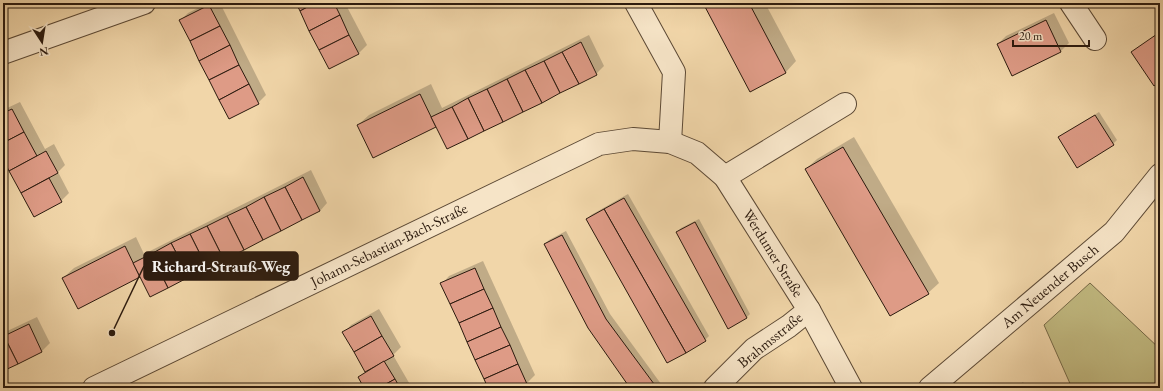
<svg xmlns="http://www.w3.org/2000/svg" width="1163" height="391" viewBox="0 0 1163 391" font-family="'EB Garamond',serif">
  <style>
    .green { fill: #c2bb82; stroke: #766a48 }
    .shadow { fill: #0003 }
    .building { fill: #de9b86; stroke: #2b1a0e }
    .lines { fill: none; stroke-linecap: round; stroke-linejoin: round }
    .minor-casing { stroke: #5c4935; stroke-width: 24 }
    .minor { stroke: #f6e4c7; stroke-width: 22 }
    .labels { text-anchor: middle; stroke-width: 3.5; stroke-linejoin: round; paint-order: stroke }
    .street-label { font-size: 15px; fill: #2b1a0e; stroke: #f6e4c7 }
    .leader { fill: none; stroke: #2b1a0e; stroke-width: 1.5 }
    .callout-dot { fill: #2b1a0e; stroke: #f6e4c7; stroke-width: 1.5 }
    .callout { fill: #2b1a0e; stroke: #2b1a0e; stroke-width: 1.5 }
    .callout-label { font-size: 16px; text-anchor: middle; font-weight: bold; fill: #fff }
  </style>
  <rect width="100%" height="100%" fill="#f1d6a9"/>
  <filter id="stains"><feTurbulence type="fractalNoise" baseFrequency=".005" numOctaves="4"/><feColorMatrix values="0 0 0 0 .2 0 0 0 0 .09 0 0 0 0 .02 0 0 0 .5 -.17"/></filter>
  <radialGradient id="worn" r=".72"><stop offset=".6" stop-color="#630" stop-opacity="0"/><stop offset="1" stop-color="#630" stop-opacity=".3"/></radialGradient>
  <polygon class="green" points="1090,283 1160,349 1160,388 1072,388 1044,325"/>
  <g class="shadow">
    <polygon points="208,3 220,3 266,95 258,103 180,21 188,13"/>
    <polygon points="297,3 345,3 367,45 359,53"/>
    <polygon points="704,3 765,3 796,61 786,72 751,90"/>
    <polygon points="1054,13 1069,43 1061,51 998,44 1006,36"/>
    <polygon points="589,35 604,66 596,74 436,125 358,125 369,115 431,84 442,108"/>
    <polygon points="20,102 45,149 54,144 65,165 58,172 69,193 61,201 34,215 3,156 3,110"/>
    <polygon points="1099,112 1117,140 1113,144 1060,138 1064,134"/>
    <polygon points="854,137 939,283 928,293 806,169 817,159"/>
    <polygon points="311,170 327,203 320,211 140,276 63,278 74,268 136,237 144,254"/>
    <polygon points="628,194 709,336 705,340 587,219 591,215"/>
    <polygon points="699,219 750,314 746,318 677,232 681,228"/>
    <polygon points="566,231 610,314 664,388 632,388 545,244 549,240"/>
    <polygon points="483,261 535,375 527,383 515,388 489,388 442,284 449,276"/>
    <polygon points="1160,283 1160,292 1156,287"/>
    <polygon points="379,309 401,347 393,355 412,388 365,388 359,377 366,371 344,333 351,325"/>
    <polygon points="37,317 50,343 42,351 3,370 3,333"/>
    <polygon points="1023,382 1027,388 1014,388"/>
  </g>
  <g class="building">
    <polygon points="296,3 315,3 300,11"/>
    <polygon points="315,3 334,3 340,15 309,31 300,11"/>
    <polygon points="703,3 749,3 786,73 750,92"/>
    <polygon points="209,5 220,26 190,41 179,20"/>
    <polygon points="340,15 349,35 319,50 309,31"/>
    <polygon points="1046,20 1061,52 1012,76 997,44"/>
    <polygon points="220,26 230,45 199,61 190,41"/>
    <polygon points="1160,32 1160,81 1154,86 1131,52"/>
    <polygon points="349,35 359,54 329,69 319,50"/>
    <polygon points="581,42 597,75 579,84 562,52"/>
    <polygon points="230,45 239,65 209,80 199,61"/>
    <polygon points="562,52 579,84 560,93 544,61"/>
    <polygon points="544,61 560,93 542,103 525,70"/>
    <polygon points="239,65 249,84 219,100 209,80"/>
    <polygon points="525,70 542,103 523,112 507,79"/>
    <polygon points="507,79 523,112 503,122 487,89"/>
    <polygon points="249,84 259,104 229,119 219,100"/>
    <polygon points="487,89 503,122 484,131 468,98"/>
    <polygon points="420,94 436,127 373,158 357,125"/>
    <polygon points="468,98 484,131 468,139 452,107"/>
    <polygon points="452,107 468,139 447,149 431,117"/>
    <polygon points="12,109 24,132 3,143 3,113"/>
    <polygon points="1095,115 1114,145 1077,168 1058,137"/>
    <polygon points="24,132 37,156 9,171 3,159 3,143"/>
    <polygon points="843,147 929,294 890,316 805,169"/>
    <polygon points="46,151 58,173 21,193 9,171"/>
    <polygon points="303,177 320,211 302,220 285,187"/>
    <polygon points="49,178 62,202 34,217 21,193"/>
    <polygon points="285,187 302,220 281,231 264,197"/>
    <polygon points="264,197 281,231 263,240 246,207"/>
    <polygon points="624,198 706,341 686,353 604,209"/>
    <polygon points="246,207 263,240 244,250 227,216"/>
    <polygon points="604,209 686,353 667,363 586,219"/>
    <polygon points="227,216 244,250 224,260 207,226"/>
    <polygon points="695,222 747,318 728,329 676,232"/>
    <polygon points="207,226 224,260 207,268 190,234"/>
    <polygon points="190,234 207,268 189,277 171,243"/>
    <polygon points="562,235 606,319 657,388 630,388 588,328 544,244"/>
    <polygon points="171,243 189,277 168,288 151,254"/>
    <polygon points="125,246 140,277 78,309 62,278"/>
    <polygon points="151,254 168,288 150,297 133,263"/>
    <polygon points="475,268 484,289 450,304 440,283"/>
    <polygon points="484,289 493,308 459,323 450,304"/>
    <polygon points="493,308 501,327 467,342 459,323"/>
    <polygon points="371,316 382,336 354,352 342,332"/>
    <polygon points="29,324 42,352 18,364 4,336"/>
    <polygon points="501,327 510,345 475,360 467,342"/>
    <polygon points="3,336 4,336 18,364 3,371"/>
    <polygon points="382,336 394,356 365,372 354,352"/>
    <polygon points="510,345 518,364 484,379 475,360"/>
    <polygon points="384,361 395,379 379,388 364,388 358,377"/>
    <polygon points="518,364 527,384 518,388 488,388 484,379"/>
    <polygon points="395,379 400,388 379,388"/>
  </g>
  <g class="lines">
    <defs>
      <g id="minor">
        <polyline points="636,3 674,72 670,142"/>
        <polyline points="1071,3 1095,39"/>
        <polyline points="3,53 144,3"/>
        <polyline points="725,177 845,104"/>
        <polyline points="94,388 599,144 633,139 670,142 697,153 725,177 809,310 851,388"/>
        <polyline points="715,388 754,349 789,326 809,310"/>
        <polyline points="930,388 1114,232 1160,175"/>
      </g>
    </defs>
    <use href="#minor" class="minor-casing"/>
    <use href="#minor" class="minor"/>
  </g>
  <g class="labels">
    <g class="street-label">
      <text transform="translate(389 245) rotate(-26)" y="5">Johann-Sebastian-Bach-Straße</text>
      <text transform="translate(773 253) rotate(58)" y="5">Werdumer Straße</text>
      <text transform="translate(1050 286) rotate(-40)" y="5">Am Neuender Busch</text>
      <text transform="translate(770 340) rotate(-39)" y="5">Brahmsstraße</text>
    </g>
  </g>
  <path class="leader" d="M112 333L144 266"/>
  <circle class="callout-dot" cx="112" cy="333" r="4"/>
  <rect class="callout" x="144" y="252" width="154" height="28" rx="4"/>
  <g class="callout-label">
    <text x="221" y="272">Richard-Strauß-Weg</text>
  </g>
  <rect width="1163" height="391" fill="none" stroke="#f1d6a9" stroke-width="16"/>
  <rect x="4" y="4" width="1155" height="383" fill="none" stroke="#2b1a0e" stroke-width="2"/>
  <rect x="8" y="8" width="1147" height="375" fill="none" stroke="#2b1a0e"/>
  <g transform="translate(42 42) rotate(168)" stroke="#f6e4c7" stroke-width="3" paint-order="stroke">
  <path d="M0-3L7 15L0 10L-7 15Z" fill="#2b1a0e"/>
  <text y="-6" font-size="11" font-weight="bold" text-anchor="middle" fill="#2b1a0e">N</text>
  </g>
  <path d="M1013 40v6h76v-6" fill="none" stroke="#2b1a0e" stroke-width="2"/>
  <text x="1019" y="40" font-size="12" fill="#2b1a0e" stroke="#f6e4c7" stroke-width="3" paint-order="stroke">20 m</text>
  <rect width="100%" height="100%" filter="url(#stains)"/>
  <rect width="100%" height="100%" fill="url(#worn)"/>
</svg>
